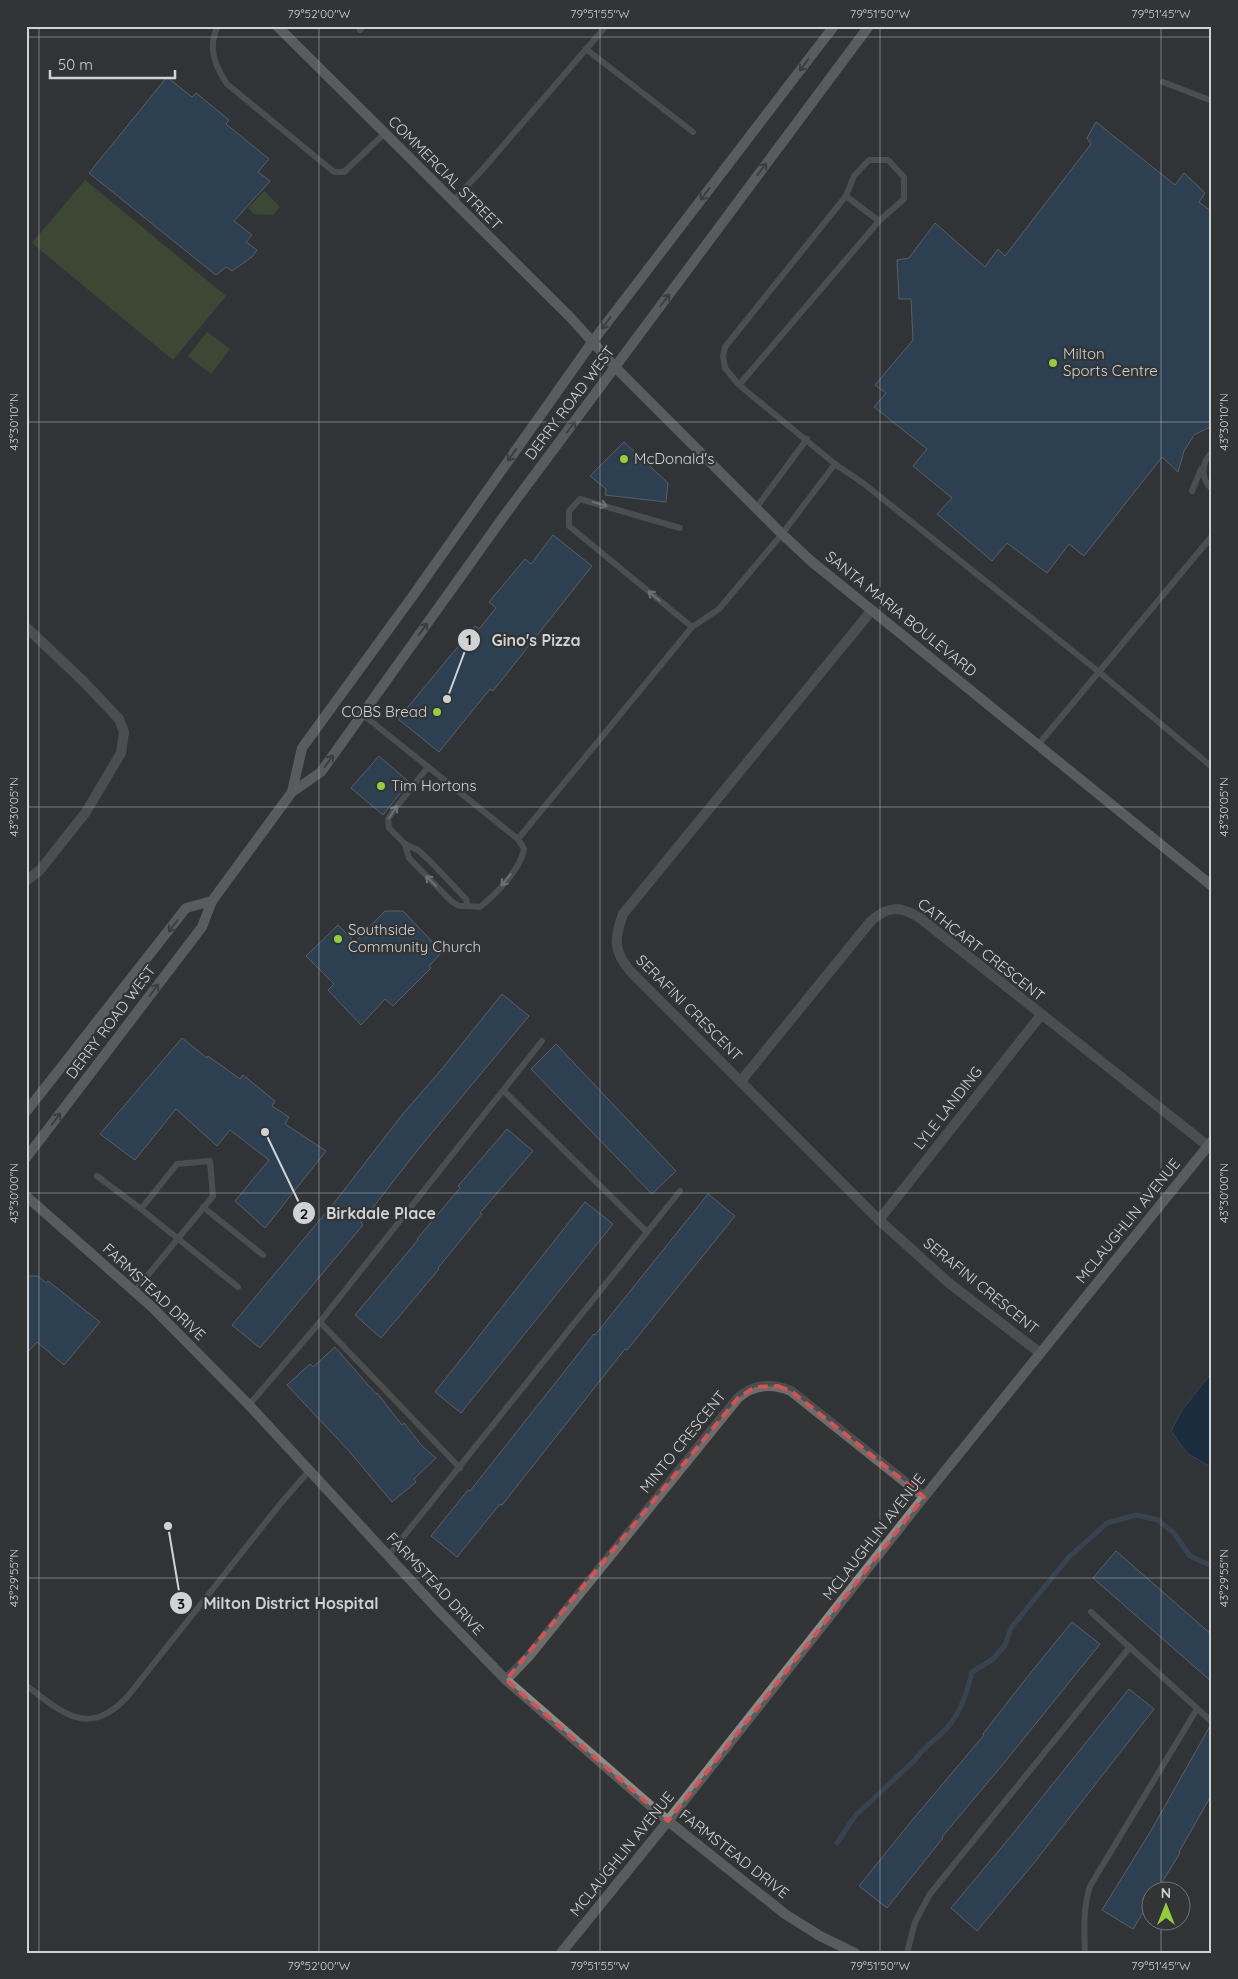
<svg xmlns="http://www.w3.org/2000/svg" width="1238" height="1979" viewBox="0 0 1238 1979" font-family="Quicksand,sans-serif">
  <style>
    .green { fill: #495e31 }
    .water { fill: #002446; stroke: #3e5870 }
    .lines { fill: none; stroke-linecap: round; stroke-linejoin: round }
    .stream { stroke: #3e5870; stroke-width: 5 }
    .building { fill: #294e74; stroke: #8e9093 }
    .lane { stroke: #6c6d6b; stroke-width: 6 }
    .street { stroke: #6c6d6b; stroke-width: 10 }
    .secondary { stroke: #8b8c8a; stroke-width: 10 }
    .oneway { stroke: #484a4b }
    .oneway2 { stroke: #b7b9b9 }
    .marked { fill: none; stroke: #d45253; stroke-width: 4; stroke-dasharray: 10 6; stroke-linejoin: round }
    .ticks { fill: none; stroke: #d0d2d3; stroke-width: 1; stroke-opacity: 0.45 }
    .poi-dot { fill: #92cd3e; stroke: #323436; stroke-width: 2 }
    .labels { text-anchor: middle; stroke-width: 4.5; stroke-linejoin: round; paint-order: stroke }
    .street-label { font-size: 15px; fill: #d0d2d3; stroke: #323436 }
    .poi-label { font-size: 15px; fill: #d0d2d3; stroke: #323436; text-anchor: start }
    .leader { fill: none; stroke: #d0d2d3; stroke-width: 2 }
    .callout-dot { fill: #d0d2d3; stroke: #323436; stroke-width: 2 }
    .mark-label { font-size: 15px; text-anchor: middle; font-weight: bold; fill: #111 }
    .callout-label { font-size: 16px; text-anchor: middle; font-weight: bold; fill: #d0d2d3; stroke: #323436; stroke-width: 4.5; stroke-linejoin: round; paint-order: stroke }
    .neatline { fill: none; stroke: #d0d2d3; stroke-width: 2 }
    .ticks-label { font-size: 12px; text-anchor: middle; fill: #d0d2d3 }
  </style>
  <rect width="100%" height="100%" fill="#323436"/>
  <g class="green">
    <polygon points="85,180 226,296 173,360 32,243"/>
    <polygon points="264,191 280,207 273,215 254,214 248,208"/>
    <polygon points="207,332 230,349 211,374 188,356"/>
  </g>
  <polygon class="water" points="1212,1372 1212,1468 1187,1453 1171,1431 1182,1410"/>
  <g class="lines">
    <path class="stream" d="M837,1843l18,-27 60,-56c7,-11 16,-17 25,-25 19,-17 26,-39 32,-63l21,-13 12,-14 6,-17 57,-70 39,-35 29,-8 22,5 16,13 16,23 22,10"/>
  </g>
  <g class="building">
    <polygon points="167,77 192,97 196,93 229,120 226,124 269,159 258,172 270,181 234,221 252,235 246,242 257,250 252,257 232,271 226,267 216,275 89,173"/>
    <polygon points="1096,122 1175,185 1184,173 1205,193 1199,202 1212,212 1212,426 1194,435 1184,451 1178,472 1162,457 1084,556 1069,544 1047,573 1007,543 992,561 937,514 952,498 913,466 927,449 874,407 886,393 875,385 913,340 911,299 899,299 897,260 909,258 935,223 985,267 998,249 1005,256 1091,144 1087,138"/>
    <polygon points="624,442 668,483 666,502 605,495 606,489 590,476"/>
    <polygon points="553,535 592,566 493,691 490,689 439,752 398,719 475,626 479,629 496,608 489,602 525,559 531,564"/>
    <polygon points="379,756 409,782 383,815 351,788"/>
    <polygon points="385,911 403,911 442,952 429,966 431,968 393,1006 385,999 361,1025 328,990 334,984 306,956 338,925 355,942"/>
    <polygon points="502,994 529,1016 420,1147 361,1223 363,1225 260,1348 232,1325 338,1198 402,1115 441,1070"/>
    <polygon points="182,1038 207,1058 208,1056 240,1079 243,1075 275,1101 272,1106 289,1117 285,1124 326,1151 265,1228 235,1201 269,1160 230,1130 217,1146 176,1109 135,1160 100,1134"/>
    <polygon points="556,1044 676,1171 652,1194 531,1069"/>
    <polygon points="507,1129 533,1151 480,1213 482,1214 438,1268 439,1269 381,1338 355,1315 418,1240 417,1239 460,1188 458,1186"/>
    <polygon points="708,1194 735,1216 627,1350 625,1349 502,1505 500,1504 457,1557 431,1536 468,1490 470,1491 594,1334 595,1335"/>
    <polygon points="585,1202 613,1224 461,1413 435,1392"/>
    <polygon points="26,1276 38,1276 46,1283 48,1281 100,1322 64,1365 37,1342 26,1354"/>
    <polygon points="335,1347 376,1394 377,1393 402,1425 404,1423 422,1446 436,1458 414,1479 416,1482 392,1502 349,1451 287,1385 310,1364 313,1367"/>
    <polygon points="1116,1551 1212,1635 1212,1682 1093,1578"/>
    <polygon points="1072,1622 1100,1644 1004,1763 942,1837 943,1838 887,1908 859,1886 914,1818 984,1735 983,1734 1024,1681"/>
    <polygon points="1129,1689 1154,1709 1034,1863 977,1931 951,1908 1011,1836"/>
    <polygon points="1210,1726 1212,1727 1212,1794 1179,1852 1180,1853 1156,1892 1150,1892 1150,1901 1133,1929 1102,1910 1152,1829"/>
  </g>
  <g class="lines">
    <g class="lane">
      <path d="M218,26c-11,21 -3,40 9,58l107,88h10l40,-38"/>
      <polyline points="360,30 363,26"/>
      <polyline points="586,49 693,132"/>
      <polyline points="1163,82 1212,101"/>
      <polyline points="846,196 879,221"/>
      <polyline points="452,202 483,169 606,26"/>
      <polyline points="739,385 879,221 904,199 904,177 888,160 869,160 854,176 846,196 725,347 723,356 725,368 739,385 835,464 863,483 1099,672 1212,767"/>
      <path d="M1212,452c-11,11 -12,26 0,37"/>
      <polyline points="1192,491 1201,469"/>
      <polyline points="756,508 807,439"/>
      <polyline points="680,528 580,499 569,511 569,526 692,627"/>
      <polyline points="362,714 518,839 692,627 719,609 782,534 835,464"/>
      <polyline points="1038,745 1212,536"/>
      <path d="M428,767l-34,43 -6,9 1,9 16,16 13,6 12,11 36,38 2,7 12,1c15,-12 41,-38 44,-58l-6,-10"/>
      <polyline points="405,844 409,858 451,901 459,906 468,906"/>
      <polyline points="504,1091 647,1232"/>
      <polyline points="97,1176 141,1209 177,1164 210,1161 213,1196 134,1292"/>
      <polyline points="203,1207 263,1255"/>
      <polyline points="141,1209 238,1287"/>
      <polyline points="320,1322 460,1468"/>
      <polyline points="249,1405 320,1322 542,1041"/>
      <polyline points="388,1556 680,1191"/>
      <polyline points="1091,1612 1212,1722"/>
      <path d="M26,1685c36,28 63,54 102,11l153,-193 28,-32"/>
      <polyline points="907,1953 915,1922 930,1894 1130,1647"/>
      <path d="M1085,1953c-1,-24 -2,-44 5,-67l107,-177"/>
    </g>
    <g class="street">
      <path d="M872,610l-249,304c-9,25 -10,37 8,58l248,248 70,63 91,70"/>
      <polyline points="26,627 83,681 119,719 124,732 121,753 86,812 40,870 26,881"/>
      <path d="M741,1081l129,-159c18,-17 30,-16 50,-4l288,228"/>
      <polyline points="879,1220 1041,1015"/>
      <path d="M506,1680l23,-24 209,-258c16,-14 34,-15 53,-7l133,106"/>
    </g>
    <g class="secondary">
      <polyline points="277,26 571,318 615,367 782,534 811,561 1212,886"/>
      <polyline points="292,792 302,748 412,597 593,341 834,26"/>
      <polyline points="26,1112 186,908 212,901"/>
      <polyline points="26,1158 202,927 212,901 292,792 321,772 504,516 869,26"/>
      <polyline points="26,1196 152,1307 249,1405 440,1612 506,1680 668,1821 785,1914 820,1936 855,1953"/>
      <polyline points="561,1953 668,1821 924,1497 1212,1141"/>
    </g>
  </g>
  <defs><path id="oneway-shaft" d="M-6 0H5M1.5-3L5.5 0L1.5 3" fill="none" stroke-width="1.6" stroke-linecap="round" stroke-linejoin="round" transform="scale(1.25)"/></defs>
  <g class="oneway">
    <use href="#oneway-shaft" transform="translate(804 65) rotate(127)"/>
    <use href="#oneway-shaft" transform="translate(762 169) rotate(-53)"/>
    <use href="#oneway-shaft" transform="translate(705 194) rotate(127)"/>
    <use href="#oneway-shaft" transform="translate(665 300) rotate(-53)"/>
    <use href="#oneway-shaft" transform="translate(606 323) rotate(127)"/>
    <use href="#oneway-shaft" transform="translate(571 427) rotate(-53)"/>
    <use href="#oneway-shaft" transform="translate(512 455) rotate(125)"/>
    <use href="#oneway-shaft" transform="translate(423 629) rotate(-54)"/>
    <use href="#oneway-shaft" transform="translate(329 761) rotate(-54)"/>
    <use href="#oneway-shaft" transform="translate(173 926) rotate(127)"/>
    <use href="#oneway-shaft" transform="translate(154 990) rotate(-53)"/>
    <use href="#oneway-shaft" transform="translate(56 1119) rotate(-53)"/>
  </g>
  <g class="oneway2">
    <use href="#oneway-shaft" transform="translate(600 504) rotate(16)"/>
    <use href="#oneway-shaft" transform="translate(654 596) rotate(-140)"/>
    <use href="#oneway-shaft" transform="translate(393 812) rotate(-57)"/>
    <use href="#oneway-shaft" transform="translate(506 880) rotate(129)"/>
    <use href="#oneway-shaft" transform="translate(431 881) rotate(-135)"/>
  </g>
  <path d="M0 0H1238V1979H0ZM778,1386l13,5 133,106 -256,324 -162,-141 232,-282 17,-11z" fill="#323436" fill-opacity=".55" fill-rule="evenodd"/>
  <path class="marked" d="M778,1386l13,5 133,106 -256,324 -162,-141 232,-282 17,-11z"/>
  <path class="ticks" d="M39,26v1927M319,26v1927M600,26v1927M880,26v1927M1161,26v1866M26,37h1186M26,422h1186M26,807h1186M26,1193h1186M26,1578h1186M1161,1922v31"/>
  <g class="poi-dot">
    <circle cx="1053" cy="363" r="5"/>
    <circle cx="624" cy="459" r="5"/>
    <circle cx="437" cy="712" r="5"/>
    <circle cx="381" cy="786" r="5"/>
    <circle cx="338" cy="939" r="5"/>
  </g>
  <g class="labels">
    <g class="street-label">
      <text transform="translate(445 173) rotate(45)" y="5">COMMERCIAL STREET</text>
      <text transform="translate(570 403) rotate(-53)" y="5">DERRY ROAD WEST</text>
      <text transform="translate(901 614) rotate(39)" y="5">SANTA MARIA BOULEVARD</text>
      <text transform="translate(981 950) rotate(38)" y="5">CATHCART CRESCENT</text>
      <text transform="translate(689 1008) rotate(45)" y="5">SERAFINI CRESCENT</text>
      <text transform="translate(111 1022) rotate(-53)" y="5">DERRY ROAD WEST</text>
      <text transform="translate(948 1108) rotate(-52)" y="5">LYLE LANDING</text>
      <text transform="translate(1128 1221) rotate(-51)" y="5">MCLAUGHLIN AVENUE</text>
      <text transform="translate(981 1286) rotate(39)" y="5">SERAFINI CRESCENT</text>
      <text transform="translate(154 1292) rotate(43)" y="5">FARMSTEAD DRIVE</text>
      <text transform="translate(683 1442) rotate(-51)" y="5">MINTO CRESCENT</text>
      <text transform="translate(874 1537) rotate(-52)" y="5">MCLAUGHLIN AVENUE</text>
      <text transform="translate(435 1584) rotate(47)" y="5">FARMSTEAD DRIVE</text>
      <text transform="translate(622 1854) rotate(-51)" y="5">MCLAUGHLIN AVENUE</text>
      <text transform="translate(734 1854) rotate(38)" y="5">FARMSTEAD DRIVE</text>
    </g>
    <g class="poi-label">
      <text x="1063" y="359">Milton<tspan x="1063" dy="17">Sports Centre</tspan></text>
      <text x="634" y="464">McDonald's</text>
      <text x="427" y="717" text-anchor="end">COBS Bread</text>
      <text x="391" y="791">Tim Hortons</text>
      <text x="348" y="935">Southside<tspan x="348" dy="17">Community Church</tspan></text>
    </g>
  </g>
  <path class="leader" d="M447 699L469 640M265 1132L304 1213M168 1526L181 1603"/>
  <g class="callout-dot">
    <circle cx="447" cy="699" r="5"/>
    <circle cx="265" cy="1132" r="5"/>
    <circle cx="168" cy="1526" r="5"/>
    <circle cx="469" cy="640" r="12"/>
    <circle cx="304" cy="1213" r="12"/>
    <circle cx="181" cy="1603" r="12"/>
  </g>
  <g class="mark-label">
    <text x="469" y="645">1</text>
    <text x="304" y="1219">2</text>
    <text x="181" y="1609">3</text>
  </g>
  <g class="callout-label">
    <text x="536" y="646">Gino's Pizza</text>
    <text x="381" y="1219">Birkdale Place</text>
    <text x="291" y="1609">Milton District Hospital</text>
  </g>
  <rect width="1238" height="1979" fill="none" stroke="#323436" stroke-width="55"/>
  <g transform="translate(1166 1906)"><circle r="24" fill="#323436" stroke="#717375"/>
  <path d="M0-4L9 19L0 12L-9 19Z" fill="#92cd3e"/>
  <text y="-8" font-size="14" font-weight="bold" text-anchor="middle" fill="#d0d2d3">N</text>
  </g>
  <path d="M50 70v8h125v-8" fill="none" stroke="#d0d2d3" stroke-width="2.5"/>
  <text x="58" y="70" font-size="15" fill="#d0d2d3" stroke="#323436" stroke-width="4" paint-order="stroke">50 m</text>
  <rect x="28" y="28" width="1182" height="1924" class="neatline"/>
  <g class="ticks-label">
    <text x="319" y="18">79°52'00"W</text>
    <text x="600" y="18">79°51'55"W</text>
    <text x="880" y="18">79°51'50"W</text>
    <text x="1161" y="18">79°51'45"W</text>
    <text transform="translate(14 422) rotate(-90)" y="4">43°30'10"N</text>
    <text transform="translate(1224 422) rotate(-90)" y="4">43°30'10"N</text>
    <text transform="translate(14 807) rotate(-90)" y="4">43°30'05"N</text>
    <text transform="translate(1224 807) rotate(-90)" y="4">43°30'05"N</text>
    <text transform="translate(14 1193) rotate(-90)" y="4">43°30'00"N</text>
    <text transform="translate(1224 1193) rotate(-90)" y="4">43°30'00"N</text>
    <text transform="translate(14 1578) rotate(-90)" y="4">43°29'55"N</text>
    <text transform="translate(1224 1578) rotate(-90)" y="4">43°29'55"N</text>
    <text x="319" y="1970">79°52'00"W</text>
    <text x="600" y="1970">79°51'55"W</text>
    <text x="880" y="1970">79°51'50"W</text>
    <text x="1161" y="1970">79°51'45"W</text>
  </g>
</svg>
